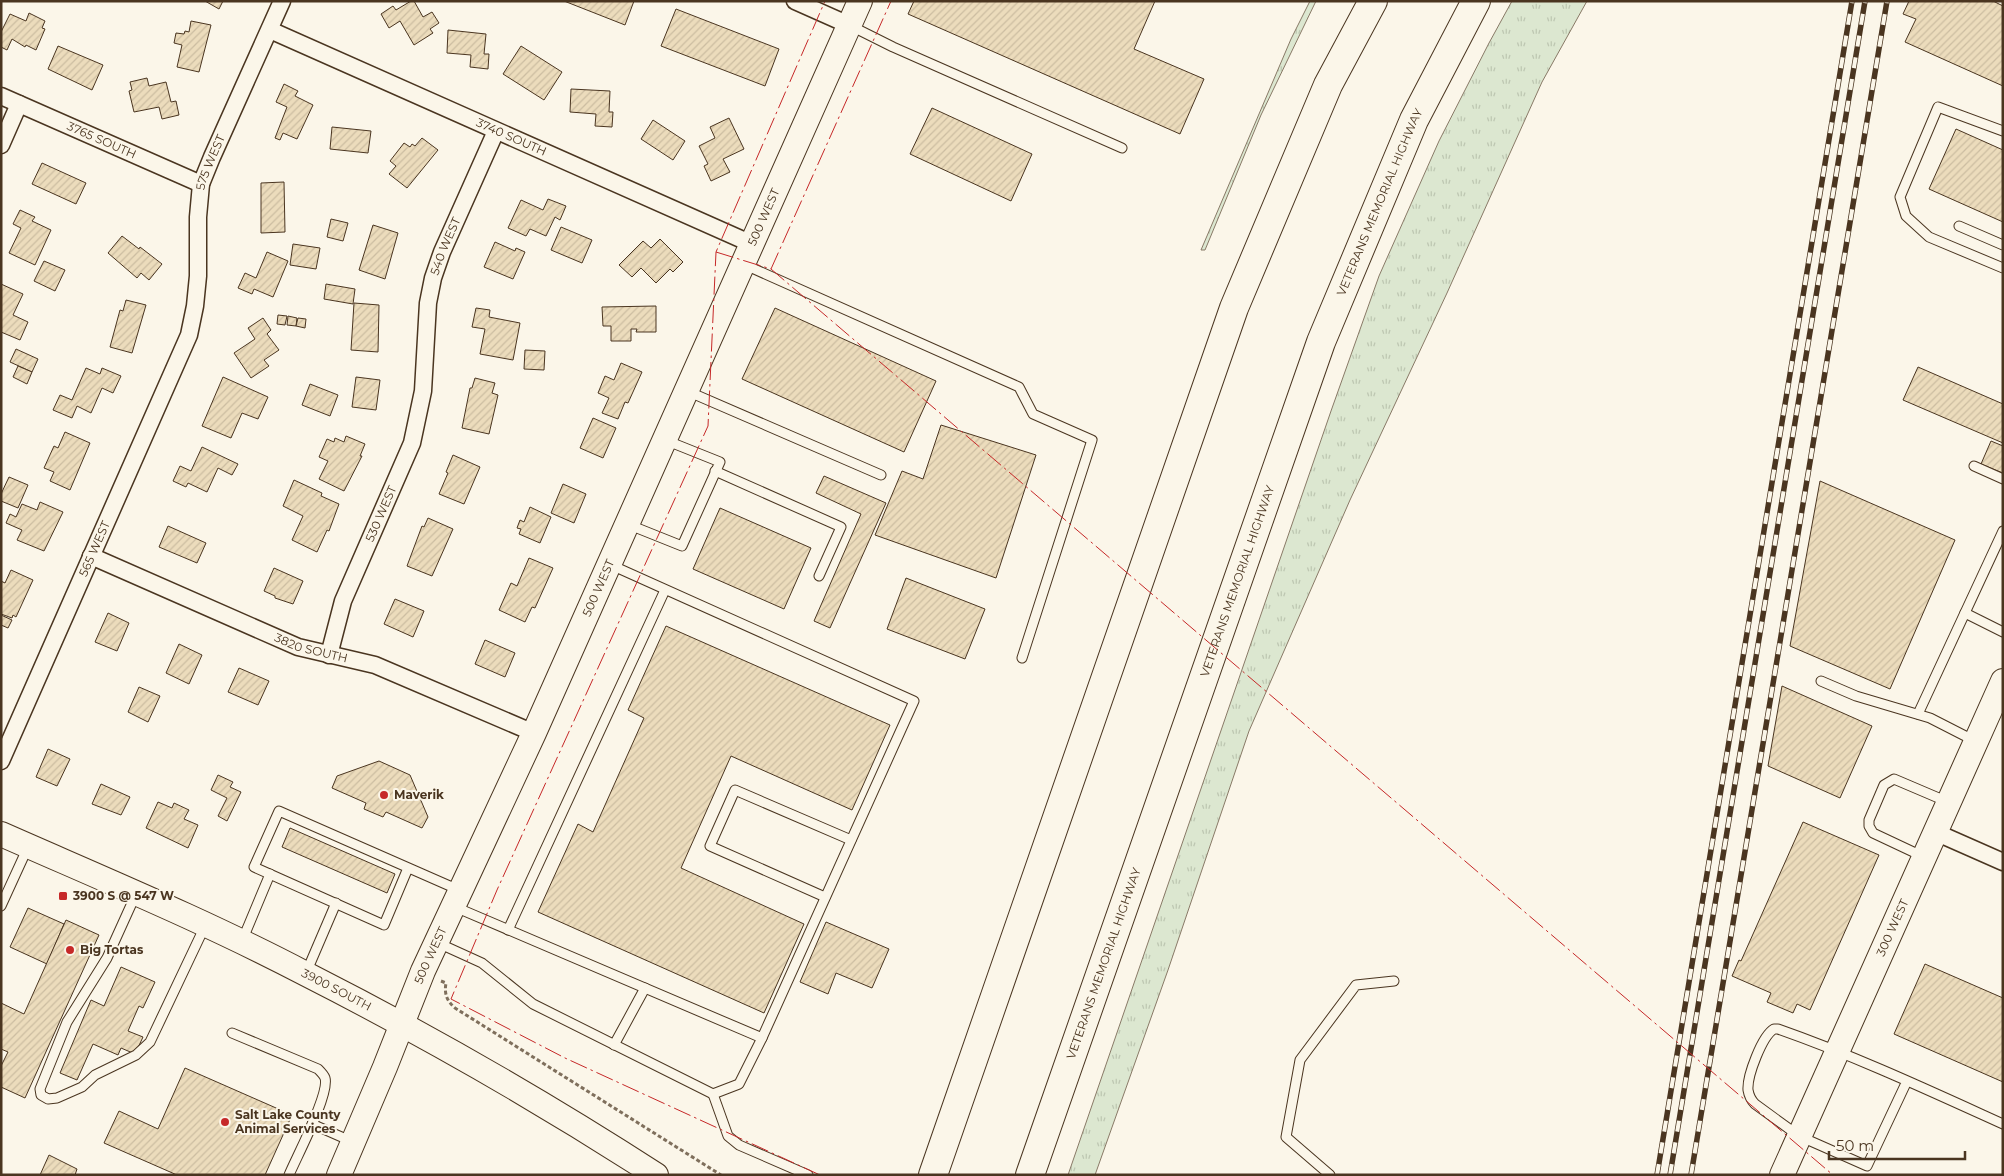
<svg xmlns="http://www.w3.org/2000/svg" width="2004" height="1176" viewBox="0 0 2004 1176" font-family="Montserrat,sans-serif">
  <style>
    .grass { fill: url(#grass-tufts); stroke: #887966 }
    .building { fill: url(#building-hatch); stroke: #4a3520 }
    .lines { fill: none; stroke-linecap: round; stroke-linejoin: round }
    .lane-casing { stroke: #4a3520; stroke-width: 11 }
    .street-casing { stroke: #4a3520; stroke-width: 19 }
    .secondary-casing { stroke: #4a3520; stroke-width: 26 }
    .highway-casing { stroke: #4a3520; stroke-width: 30 }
    .path { stroke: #7f6f5c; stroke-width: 3; stroke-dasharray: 4 2.5; stroke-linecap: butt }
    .lane { stroke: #fbf6e9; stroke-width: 9 }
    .street { stroke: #fbf6e9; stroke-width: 16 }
    .secondary { stroke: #fbf6e9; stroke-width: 24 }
    .highway { stroke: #fbf6e9; stroke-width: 28 }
    .rail-casing { stroke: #4a3520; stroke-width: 5.5 }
    .rail { stroke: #fbf6e9; stroke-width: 4; stroke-dasharray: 11; stroke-linecap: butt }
    .power { stroke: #c62828; stroke-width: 1; stroke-dasharray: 18 4 2.5 4; stroke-linecap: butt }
    .poi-dot { fill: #c62828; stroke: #fbf6e9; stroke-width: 2 }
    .labels { text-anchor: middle; stroke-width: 4; stroke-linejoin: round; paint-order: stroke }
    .street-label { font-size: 12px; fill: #4a3520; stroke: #fbf6e9 }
    .poi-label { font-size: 12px; font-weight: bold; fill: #4a3520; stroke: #fbf6e9; text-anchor: start }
  </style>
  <defs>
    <pattern id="grass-tufts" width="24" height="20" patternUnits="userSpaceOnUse" patternTransform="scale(1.25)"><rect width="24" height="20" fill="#dce7d0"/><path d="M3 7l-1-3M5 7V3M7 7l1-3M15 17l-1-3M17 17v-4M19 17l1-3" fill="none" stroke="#bec7b2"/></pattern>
    <pattern id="building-hatch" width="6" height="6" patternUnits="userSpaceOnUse" patternTransform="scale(1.25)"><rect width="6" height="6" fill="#ecdcbc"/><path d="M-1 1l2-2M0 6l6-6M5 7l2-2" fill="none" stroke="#ccbda1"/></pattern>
  </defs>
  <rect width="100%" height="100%" fill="#fbf6e9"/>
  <g class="grass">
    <polygon points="1310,1 1316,1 1261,115 1205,250 1201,250 1291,39"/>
    <polygon points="1512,1 1587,1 1542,82 1447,293 1350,500 1249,731 1168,970 1095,1175 1068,1175 1331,411 1379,276 1439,141 1489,43"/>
  </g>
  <g class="building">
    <polygon points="205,1 223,1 219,9"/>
    <polygon points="411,1 414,1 423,17 432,12 439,23 430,29 433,33 414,45 400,21 389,28 381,14 393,6 396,10"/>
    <polygon points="564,1 634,1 625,25"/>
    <polygon points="914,1 1155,1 1134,49 1204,79 1180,134 908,14"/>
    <polygon points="1909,1 1993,1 2003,6 2003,86 1905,42 1916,19 1903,14"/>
    <polygon points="676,9 779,49 765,86 661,46"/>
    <polygon points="29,13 45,21 42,28 45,29 36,50 26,45 25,47 12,39 7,50 1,47 1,32 10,14 26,21"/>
    <polygon points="191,21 211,25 199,72 177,67 182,45 174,43 176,33 184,34 185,31 189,32"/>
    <polygon points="448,30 486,34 484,54 489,54 488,69 470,67 471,55 447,53"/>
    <polygon points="58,46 103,65 92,90 48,69"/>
    <polygon points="521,46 562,72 544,100 503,74"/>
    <polygon points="147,78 149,86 166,82 171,102 176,101 179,115 162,119 159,107 134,112 129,91 132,90 130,82"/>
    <polygon points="284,84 298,91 295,96 313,105 297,139 283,133 280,140 275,138 287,107 276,102"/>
    <polygon points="571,89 610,91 609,112 613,112 612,127 595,126 596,114 570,112"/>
    <polygon points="932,108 1032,154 1011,201 910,154"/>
    <polygon points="729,118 744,149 723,159 730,172 711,181 704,166 708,164 699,146 715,138 710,127"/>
    <polygon points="653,120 685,141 673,160 641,139"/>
    <polygon points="332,127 371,131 368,153 330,149"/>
    <polygon points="1956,129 2003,150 2003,222 1929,189"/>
    <polygon points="422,138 438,150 407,188 389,174 396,166 390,161 404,143 410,147 412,144 415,146"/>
    <polygon points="42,163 86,183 76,204 32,184"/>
    <polygon points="284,182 285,232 261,233 261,183"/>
    <polygon points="548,199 566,206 560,220 555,217 546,236 530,229 526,236 508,228 521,200 543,210"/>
    <polygon points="20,210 35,217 32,221 51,230 35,265 9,253 21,228 13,224"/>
    <polygon points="331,219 348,223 343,241 327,237"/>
    <polygon points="373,225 398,233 385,279 359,270"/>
    <polygon points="561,227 592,240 582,263 551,250"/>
    <polygon points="122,236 139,249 140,247 162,264 149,280 141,273 137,278 108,253"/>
    <polygon points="660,239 683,262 673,272 670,269 656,283 641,268 632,277 619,265 643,241 651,248"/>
    <polygon points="495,242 515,251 516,248 525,252 513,279 484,267"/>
    <polygon points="293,244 320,248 316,269 290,265"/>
    <polygon points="267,252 288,261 273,297 254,289 252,294 238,288 245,273 256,278"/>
    <polygon points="44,261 65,270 55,291 34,281"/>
    <polygon points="1,284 23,294 13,315 28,322 20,340 1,332"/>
    <polygon points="326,284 355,289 353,304 324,299"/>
    <polygon points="126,300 146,305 132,353 110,347 120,310 123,311"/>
    <polygon points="354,303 379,305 378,352 351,350"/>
    <polygon points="656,306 656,332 636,332 637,329 631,329 631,341 611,341 611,326 603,326 602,307"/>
    <polygon points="476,308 490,310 489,317 520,323 513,360 480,354 485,329 472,327"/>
    <polygon points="775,308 936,381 904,452 742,379"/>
    <polygon points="278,315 287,316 285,325 277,324"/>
    <polygon points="288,316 297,318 296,326 287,325"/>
    <polygon points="263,318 271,330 267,334 279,350 264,360 269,366 251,378 234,353 255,339 248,328"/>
    <polygon points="298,318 306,319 305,328 296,326"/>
    <polygon points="16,349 38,359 32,372 10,362"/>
    <polygon points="525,350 545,351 544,370 524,369"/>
    <polygon points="621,363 642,372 628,403 625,402 618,419 602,413 609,398 598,393 605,376 614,380"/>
    <polygon points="18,366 32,372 27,384 13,377"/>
    <polygon points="1918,367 2003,404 2003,443 1903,400"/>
    <polygon points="86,368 100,374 102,368 121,376 113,393 102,388 91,413 77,406 72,418 53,410 60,395 72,400"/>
    <polygon points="223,377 268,397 258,419 242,413 231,438 202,426"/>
    <polygon points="356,377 380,380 376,410 352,407"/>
    <polygon points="475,378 495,383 492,393 498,395 489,434 462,428 470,388 472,388"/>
    <polygon points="310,384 338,395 330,416 302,405"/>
    <polygon points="593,418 616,428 603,458 580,448"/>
    <polygon points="941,425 1036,455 996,578 875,535 902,471 923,479"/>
    <polygon points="65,432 90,443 70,490 50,481 54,472 44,468 54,446 58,448"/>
    <polygon points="346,436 365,444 360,456 362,456 344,491 319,479 328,461 319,457 327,439 334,442 335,438 344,442"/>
    <polygon points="1991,441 2003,446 2003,473 1981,464"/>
    <polygon points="202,447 238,464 232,475 218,468 207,492 188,483 186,487 173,481 180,466 191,471"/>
    <polygon points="453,455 480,467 464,504 439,494 448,473 446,472"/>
    <polygon points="824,476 886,503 830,628 814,621 861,514 816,493"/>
    <polygon points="9,477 28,485 18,508 1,501 1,494"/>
    <polygon points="294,480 322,493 321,496 339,504 329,531 327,530 317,552 292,540 303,516 283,506"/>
    <polygon points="1820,481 1955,540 1890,689 1790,646"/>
    <polygon points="563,484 586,494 574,523 551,513"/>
    <polygon points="40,502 63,512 44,551 17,540 22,530 6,523 10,514 16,517 22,504 37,510"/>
    <polygon points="530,507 551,517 540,543 519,534 521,529 517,528 520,520 524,522"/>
    <polygon points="720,508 811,548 784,609 693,569"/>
    <polygon points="428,518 453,529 432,576 407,566 422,526 424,527"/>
    <polygon points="168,526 206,543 197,563 159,547"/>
    <polygon points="529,558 553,568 535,608 532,607 525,622 499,610 511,583 517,586"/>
    <polygon points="274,568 303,581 293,604 275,598 275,596 264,591"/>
    <polygon points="11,570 33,580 16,617 13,615 12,618 1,614 1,581 5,583"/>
    <polygon points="906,578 985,609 965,659 887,629"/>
    <polygon points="395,599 424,611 413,637 384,624"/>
    <polygon points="108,613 129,623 117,651 95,642"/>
    <polygon points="1,615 12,620 8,628 1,625"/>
    <polygon points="666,626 890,725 852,810 731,756 681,868 804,924 764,1013 538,912 578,824 593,832 644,718 628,710"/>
    <polygon points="485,640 515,653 505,677 475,664"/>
    <polygon points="179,644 202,655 189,684 166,673"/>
    <polygon points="239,668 269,681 258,705 228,692"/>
    <polygon points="1782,686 1872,726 1840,798 1768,766"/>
    <polygon points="139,687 160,696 148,722 128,712"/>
    <polygon points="48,749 70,759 57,786 36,777"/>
    <polygon points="379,761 410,775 428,817 422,828 386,812 383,817 364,809 366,803 332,788 337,776"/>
    <polygon points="218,775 233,782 230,787 241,792 227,821 218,816 227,798 211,790"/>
    <polygon points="101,784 130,797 121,815 92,804"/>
    <polygon points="158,802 172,808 174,803 189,810 184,819 198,825 188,848 146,828"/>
    <polygon points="1803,822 1879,855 1810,1010 1797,1004 1793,1013 1767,1002 1771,993 1732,976 1739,960 1741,961"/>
    <polygon points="290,828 395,874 387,893 282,847"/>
    <polygon points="28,908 64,924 47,964 10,947"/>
    <polygon points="66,920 99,935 25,1098 1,1087 1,1066 8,1052 1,1049 1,1003 24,1014"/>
    <polygon points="826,922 889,949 872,988 836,973 828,994 800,982"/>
    <polygon points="1925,964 2003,998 2003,1082 1894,1034"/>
    <polygon points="121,967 155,982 143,1008 139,1006 128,1031 143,1037 135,1054 121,1048 118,1055 93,1044 77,1080 60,1073 91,1000 104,1006"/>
    <polygon points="185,1068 292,1115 265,1175 177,1175 104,1143 119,1111 158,1129"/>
    <polygon points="49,1155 77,1169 75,1175 40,1175"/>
  </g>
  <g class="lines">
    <defs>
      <g id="lane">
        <polyline points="849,25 893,47 1122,148"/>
        <polyline points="2003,131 1938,107 1900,197 1906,216 1929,237 2003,268"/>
        <polyline points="1959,226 2003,245"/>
        <polyline points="743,264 1019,387 1033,414 1092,440 1022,658"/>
        <polyline points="687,391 881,475"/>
        <polyline points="1974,466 2003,479"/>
        <polyline points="715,471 841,527 819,576"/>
        <polyline points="627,524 682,546 720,462 665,440"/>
        <polyline points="1965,613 2003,632"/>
        <polyline points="1821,681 1856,696 1930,718 1975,741"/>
        <polyline points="1918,714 2003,531"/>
        <polyline points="1924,857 1873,833 1869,826 1869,820 1884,785 1894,779 1948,802"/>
        <polyline points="408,868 384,925 254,867 279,811 459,890"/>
        <polyline points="136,894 107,958 67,1022 40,1089 41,1095 48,1099 57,1098 82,1087 95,1075 136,1055 150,1042 205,926"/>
        <polyline points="825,897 710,846 735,790 851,840"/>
        <polyline points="1,906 28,847"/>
        <polyline points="455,907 762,1038 914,701 611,565"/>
        <polyline points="508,930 665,590"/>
        <polyline points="242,941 270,874"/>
        <polyline points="438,943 482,963 533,1004 713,1094 739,1084 762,1038"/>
        <polyline points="306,973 336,903"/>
        <path d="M232,1033l86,36c2,2 6,6 7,9 5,16 -29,80 -36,97"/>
        <polyline points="614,1045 645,988"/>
        <path d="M1907,1081l-40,85 -68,-30 -44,-32c-4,-4 -6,-8 -7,-14 -1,-14 14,-54 26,-61h4c77,27 150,61 225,95"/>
        <polyline points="713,1094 728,1136 739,1145 808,1175"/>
        <polyline points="312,1124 353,1142"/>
        <polyline points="1330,1175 1286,1137 1300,1060 1356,985 1394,981"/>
      </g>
      <g id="street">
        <polyline points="795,1 849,25"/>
        <path id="s1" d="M270,30l482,214"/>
        <path id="s2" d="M1,96l200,88"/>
        <polyline points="1,145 19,104"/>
        <path id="s3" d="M91,556l207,91 77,18 159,68"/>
        <path id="s4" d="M329,655l14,-54 69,-158 11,-52 5,-88 5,-25 9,-26 54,-121"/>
        <path id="s5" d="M1,761l188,-426 6,-29 3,-30v-59l3,-33 11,-27 70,-156"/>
        <polyline points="1935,832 2003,862"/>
      </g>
      <g id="secondary">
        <path id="s6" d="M1,834c102,45 206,88 305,140 120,61 237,128 350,201"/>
        <path id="s7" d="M339,1175l46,-108 38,-96 111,-238 326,-732"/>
        <path id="s8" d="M1782,1175l221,-494"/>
      </g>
      <g id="highway">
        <polyline points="933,1175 1234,308 1328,85 1373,1"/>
        <path id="s9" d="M1030,1175l291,-833 93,-222 62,-119"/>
      </g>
    </defs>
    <use href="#lane" class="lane-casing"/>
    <use href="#street" class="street-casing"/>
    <use href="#secondary" class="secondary-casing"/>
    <use href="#highway" class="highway-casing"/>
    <path class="path" d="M441,981l5,2c-2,11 1,18 9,25l266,167"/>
    <use href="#lane" class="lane"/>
    <use href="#street" class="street"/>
    <use href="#secondary" class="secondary"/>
    <use href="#highway" class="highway"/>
    <defs>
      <g id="rail">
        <polyline points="1657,1175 1852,1"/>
        <polyline points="1670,1175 1865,1"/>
        <polyline points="1691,1175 1887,1"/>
      </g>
    </defs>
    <use href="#rail" class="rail-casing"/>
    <use href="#rail" class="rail"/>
    <g class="power">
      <polyline points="716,252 771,269 1833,1175"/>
      <polyline points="771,269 891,1"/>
      <polyline points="820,1175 565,1058 451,999 497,890 708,426 716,252 825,1"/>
    </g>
  </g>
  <g class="poi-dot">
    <circle cx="384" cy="795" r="5"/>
    <rect x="58" y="891" width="10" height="10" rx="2.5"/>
    <circle cx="70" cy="950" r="5"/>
    <circle cx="225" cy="1122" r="5"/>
  </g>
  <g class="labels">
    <g class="street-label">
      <text dy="4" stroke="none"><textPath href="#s1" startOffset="264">3740 SOUTH</textPath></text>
      <text dy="4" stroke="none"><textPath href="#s2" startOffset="110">3765 SOUTH</textPath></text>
      <text dy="4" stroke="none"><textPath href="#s5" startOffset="641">575 WEST</textPath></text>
      <text dy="4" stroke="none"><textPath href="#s9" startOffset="1034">VETERANS MEMORIAL HIGHWAY</textPath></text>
      <text dy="4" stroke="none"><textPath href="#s7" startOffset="1048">500 WEST</textPath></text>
      <text dy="4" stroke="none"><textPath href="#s4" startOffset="429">540 WEST</textPath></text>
      <text dy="4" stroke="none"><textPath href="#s4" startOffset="151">530 WEST</textPath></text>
      <text dy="4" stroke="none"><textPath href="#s5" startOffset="232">565 WEST</textPath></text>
      <text dy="4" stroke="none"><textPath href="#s9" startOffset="629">VETERANS MEMORIAL HIGHWAY</textPath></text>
      <text dy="4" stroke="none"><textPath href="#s7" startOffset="642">500 WEST</textPath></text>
      <text dy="4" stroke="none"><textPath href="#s3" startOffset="239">3820 SOUTH</textPath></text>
      <text dy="4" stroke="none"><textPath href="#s8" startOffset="271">300 WEST</textPath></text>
      <text dy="4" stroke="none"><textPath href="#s7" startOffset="238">500 WEST</textPath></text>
      <text dy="4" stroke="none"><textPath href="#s9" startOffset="224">VETERANS MEMORIAL HIGHWAY</textPath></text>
      <text dy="4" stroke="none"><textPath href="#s6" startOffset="370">3900 SOUTH</textPath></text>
    </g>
    <g class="poi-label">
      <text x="394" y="799">Maverik</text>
      <text x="73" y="900">3900 S @ 547 W</text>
      <text x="80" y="954">Big Tortas</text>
      <text x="235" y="1119">Salt Lake County<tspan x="235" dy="14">Animal Services</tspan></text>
    </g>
  </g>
  <rect width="2004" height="1176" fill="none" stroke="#4a3520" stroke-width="5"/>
  <path d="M1829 1151v8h136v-8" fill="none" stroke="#4a3520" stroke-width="2.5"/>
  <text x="1836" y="1151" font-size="15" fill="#4a3520" stroke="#fbf6e9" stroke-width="4" paint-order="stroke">50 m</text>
</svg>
